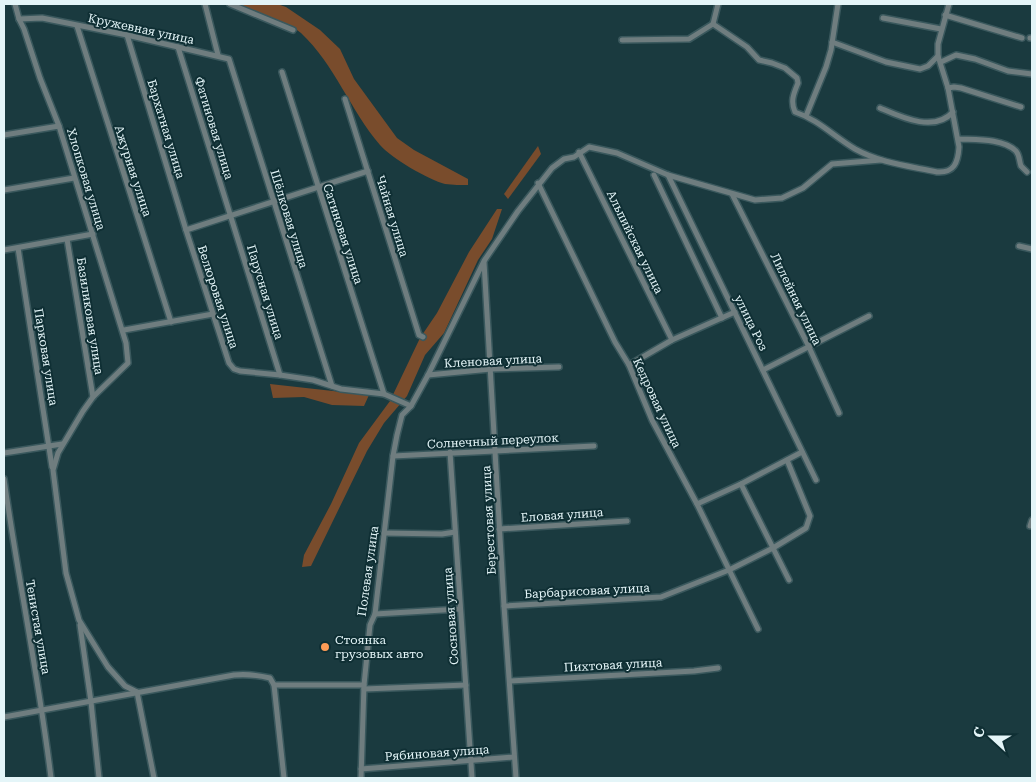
<svg xmlns="http://www.w3.org/2000/svg" width="1036" height="782" viewBox="0 0 1036 782" font-family="'Roboto Serif',serif">
  <style>
    .green { fill: #794c2c }
    .lines { fill: none; stroke-linecap: round; stroke-linejoin: round }
    .minor-casing { stroke: #3a585d; stroke-width: 8 }
    .minor { stroke: #6f7d7f; stroke-width: 5 }
    .poi-dot { fill: #fd9c56; stroke: #0f2f34; stroke-width: 2 }
    .labels { text-anchor: middle; stroke-width: 4; stroke-linejoin: round; paint-order: stroke }
    .street-label { font-size: 12px; fill: #e4f5f8; stroke: #0f2f34 }
    .poi-label { font-size: 12px; fill: #e4f5f8; stroke: #0f2f34; text-anchor: start }
  </style>
  <rect width="100%" height="100%" fill="#1a3a3f"/>
  <g class="green">
    <path d="M235,4h42l9,3 34,23 20,19 14,30 43,59 17,12 54,29v6c-7,0 -15,0 -23,-1 -16,-4 -54,-26 -65,-39 -30,-35 -45,-80 -79,-112 -8,-8 -54,-26 -66,-29z"/>
    <polygon points="538,146 541,154 508,199 504,194"/>
    <polygon points="497,209 502,209 492,239 478,260 444,333 425,355 407,396 384,423 367,451 311,566 302,567 304,555 331,504 359,443 390,401 420,338 437,313 469,252"/>
    <polygon points="270,384 369,395 364,406 332,405 304,397 273,398"/>
  </g>
  <g class="lines">
    <defs>
      <g id="minor">
        <polyline points="15,4 19,19 24,29 40,78 59,126 126,343 128,363 93,397 83,411 58,453 53,470 66,573 79,620 108,667 125,686 137,692"/>
        <polyline points="205,4 218,55"/>
        <polyline points="230,4 293,30"/>
        <polyline points="945,15 1022,38"/>
        <polyline points="883,18 941,29"/>
        <polyline points="19,19 42,18 127,35 229,59 332,386"/>
        <polyline points="713,24 718,4"/>
        <polyline points="77,26 171,322"/>
        <polyline points="127,35 186,230 229,363 234,369 240,371 280,375 313,380 341,389 384,394"/>
        <polyline points="1030,38 1032,38"/>
        <path d="M622,40l67,-1 24,-15 34,23 12,13 13,3 13,5 12,10 1,5c-4,10 -8,18 -3,29 24,8 38,24 60,37 25,14 54,17 82,23 17,1 21,-9 22,-25l-11,-59 -10,-32v-12l11,-40"/>
        <polyline points="832,42 886,62 920,69 928,66 938,56"/>
        <polyline points="178,47 280,375"/>
        <polyline points="941,62 956,55 975,59 1008,71 1032,74"/>
        <polyline points="282,72 384,394 411,406"/>
        <polyline points="948,88 954,87 961,88 1021,107"/>
        <polyline points="345,99 419,335 423,337"/>
        <path d="M880,108c21,9 54,25 73,4"/>
        <polyline points="806,116 826,67 831,50 838,4"/>
        <polyline points="4,135 59,126"/>
        <path d="M958,139c17,1 44,-1 58,12 4,5 3,10 5,15 2,2 4,4 6,6"/>
        <polyline points="579,152 672,340"/>
        <polyline points="654,175 722,318"/>
        <polyline points="668,175 816,480"/>
        <polyline points="538,183 615,342 629,365 652,420 697,504 758,629"/>
        <polyline points="4,190 74,178"/>
        <polyline points="732,194 809,347 839,413"/>
        <polyline points="186,230 368,171"/>
        <polyline points="67,239 93,397"/>
        <polyline points="1019,246 1032,249"/>
        <polyline points="18,248 52,467"/>
        <polyline points="4,250 93,234"/>
        <polyline points="484,262 504,606 516,778"/>
        <polyline points="124,330 213,314"/>
        <polyline points="629,365 672,340 735,312"/>
        <polyline points="763,370 869,316"/>
        <polyline points="428,375 491,369 559,367"/>
        <polyline points="450,452 472,778"/>
        <polyline points="4,453 62,444"/>
        <polyline points="393,456 594,446"/>
        <path d="M4,479c14,100 35,199 47,299"/>
        <polyline points="741,484 789,580"/>
        <polyline points="697,504 741,484 802,452"/>
        <polyline points="1030,526 1032,520"/>
        <polyline points="499,529 627,521"/>
        <polyline points="384,533 442,534 455,532"/>
        <polyline points="504,606 661,597 729,570 773,548 806,528 810,516 787,460"/>
        <polyline points="375,614 460,609"/>
        <polyline points="80,625 91,702 99,778"/>
        <polyline points="510,681 694,671 718,668"/>
        <polyline points="274,685 364,685"/>
        <polyline points="364,689 466,685"/>
        <polyline points="137,692 154,778"/>
        <path d="M4,717l230,-42c12,-1 24,0 36,3l4,7 10,93"/>
        <polyline points="361,769 514,757"/>
        <polyline points="361,778 364,685 370,625 375,614 393,456 397,435 402,415 411,406 428,375 484,261 518,211 552,168 564,159 574,157 589,147 617,153 668,175 755,200 782,198 803,188 832,164 881,160"/>
      </g>
    </defs>
    <use href="#minor" class="minor-casing"/>
    <use href="#minor" class="minor"/>
  </g>
  <circle class="poi-dot" cx="325" cy="647" r="5"/>
  <g class="labels">
    <g class="street-label">
      <text transform="translate(141 29) rotate(12)" y="4">Кружевная улица</text>
      <text transform="translate(214 128) rotate(73)" y="4">Фатиновая улица</text>
      <text transform="translate(166 129) rotate(73)" y="4">Бархатная улица</text>
      <text transform="translate(133 171) rotate(72)" y="4">Ажурная улица</text>
      <text transform="translate(86 179) rotate(73)" y="4">Хлопковая улица</text>
      <text transform="translate(392 216) rotate(73)" y="4">Чайная улица</text>
      <text transform="translate(289 219) rotate(73)" y="4">Шёлковая улица</text>
      <text transform="translate(343 234) rotate(72)" y="4">Сатиновая улица</text>
      <text transform="translate(635 242) rotate(64)" y="4">Альпийская улица</text>
      <text transform="translate(265 292) rotate(73)" y="4">Парусная улица</text>
      <text transform="translate(218 297) rotate(72)" y="4">Велюровая улица</text>
      <text transform="translate(796 299) rotate(64)" y="4">Лилейная улица</text>
      <text transform="translate(90 316) rotate(81)" y="4">Базиликовая улица</text>
      <text transform="translate(751 323) rotate(64)" y="4">улица Роз</text>
      <text transform="translate(46 357) rotate(81)" y="4">Парковая улица</text>
      <text transform="translate(493 361) rotate(-3)" y="4">Кленовая улица</text>
      <text transform="translate(657 403) rotate(65)" y="4">Кедровая улица</text>
      <text transform="translate(493 441) rotate(-3)" y="4">Солнечный переулок</text>
      <text transform="translate(562 515) rotate(-4)" y="4">Еловая улица</text>
      <text transform="translate(489 520) rotate(-93)" y="4">Берестовая улица</text>
      <text transform="translate(368 571) rotate(-82)" y="4">Полевая улица</text>
      <text transform="translate(587 591) rotate(-3)" y="4">Барбарисовая улица</text>
      <text transform="translate(451 616) rotate(-94)" y="4">Сосновая улица</text>
      <text transform="translate(38 627) rotate(80)" y="4">Тенистая улица</text>
      <text transform="translate(613 665) rotate(-3)" y="4">Пихтовая улица</text>
      <text transform="translate(437 753) rotate(-4)" y="4">Рябиновая улица</text>
    </g>
    <g class="poi-label">
      <text x="335" y="644">Стоянка<tspan x="335" dy="14">грузовых авто</tspan></text>
    </g>
  </g>
  <rect width="1036" height="782" fill="none" stroke="#e4f5f8" stroke-width="10"/>
  <g transform="translate(991 737) rotate(291)" stroke="#0f2f34" stroke-width="4" paint-order="stroke">
  <path d="M0-4L9 19L0 12L-9 19Z" fill="#e4f5f8"/>
  <text y="-8" font-size="14" font-weight="bold" text-anchor="middle" fill="#e4f5f8">С</text>
  </g>
</svg>
